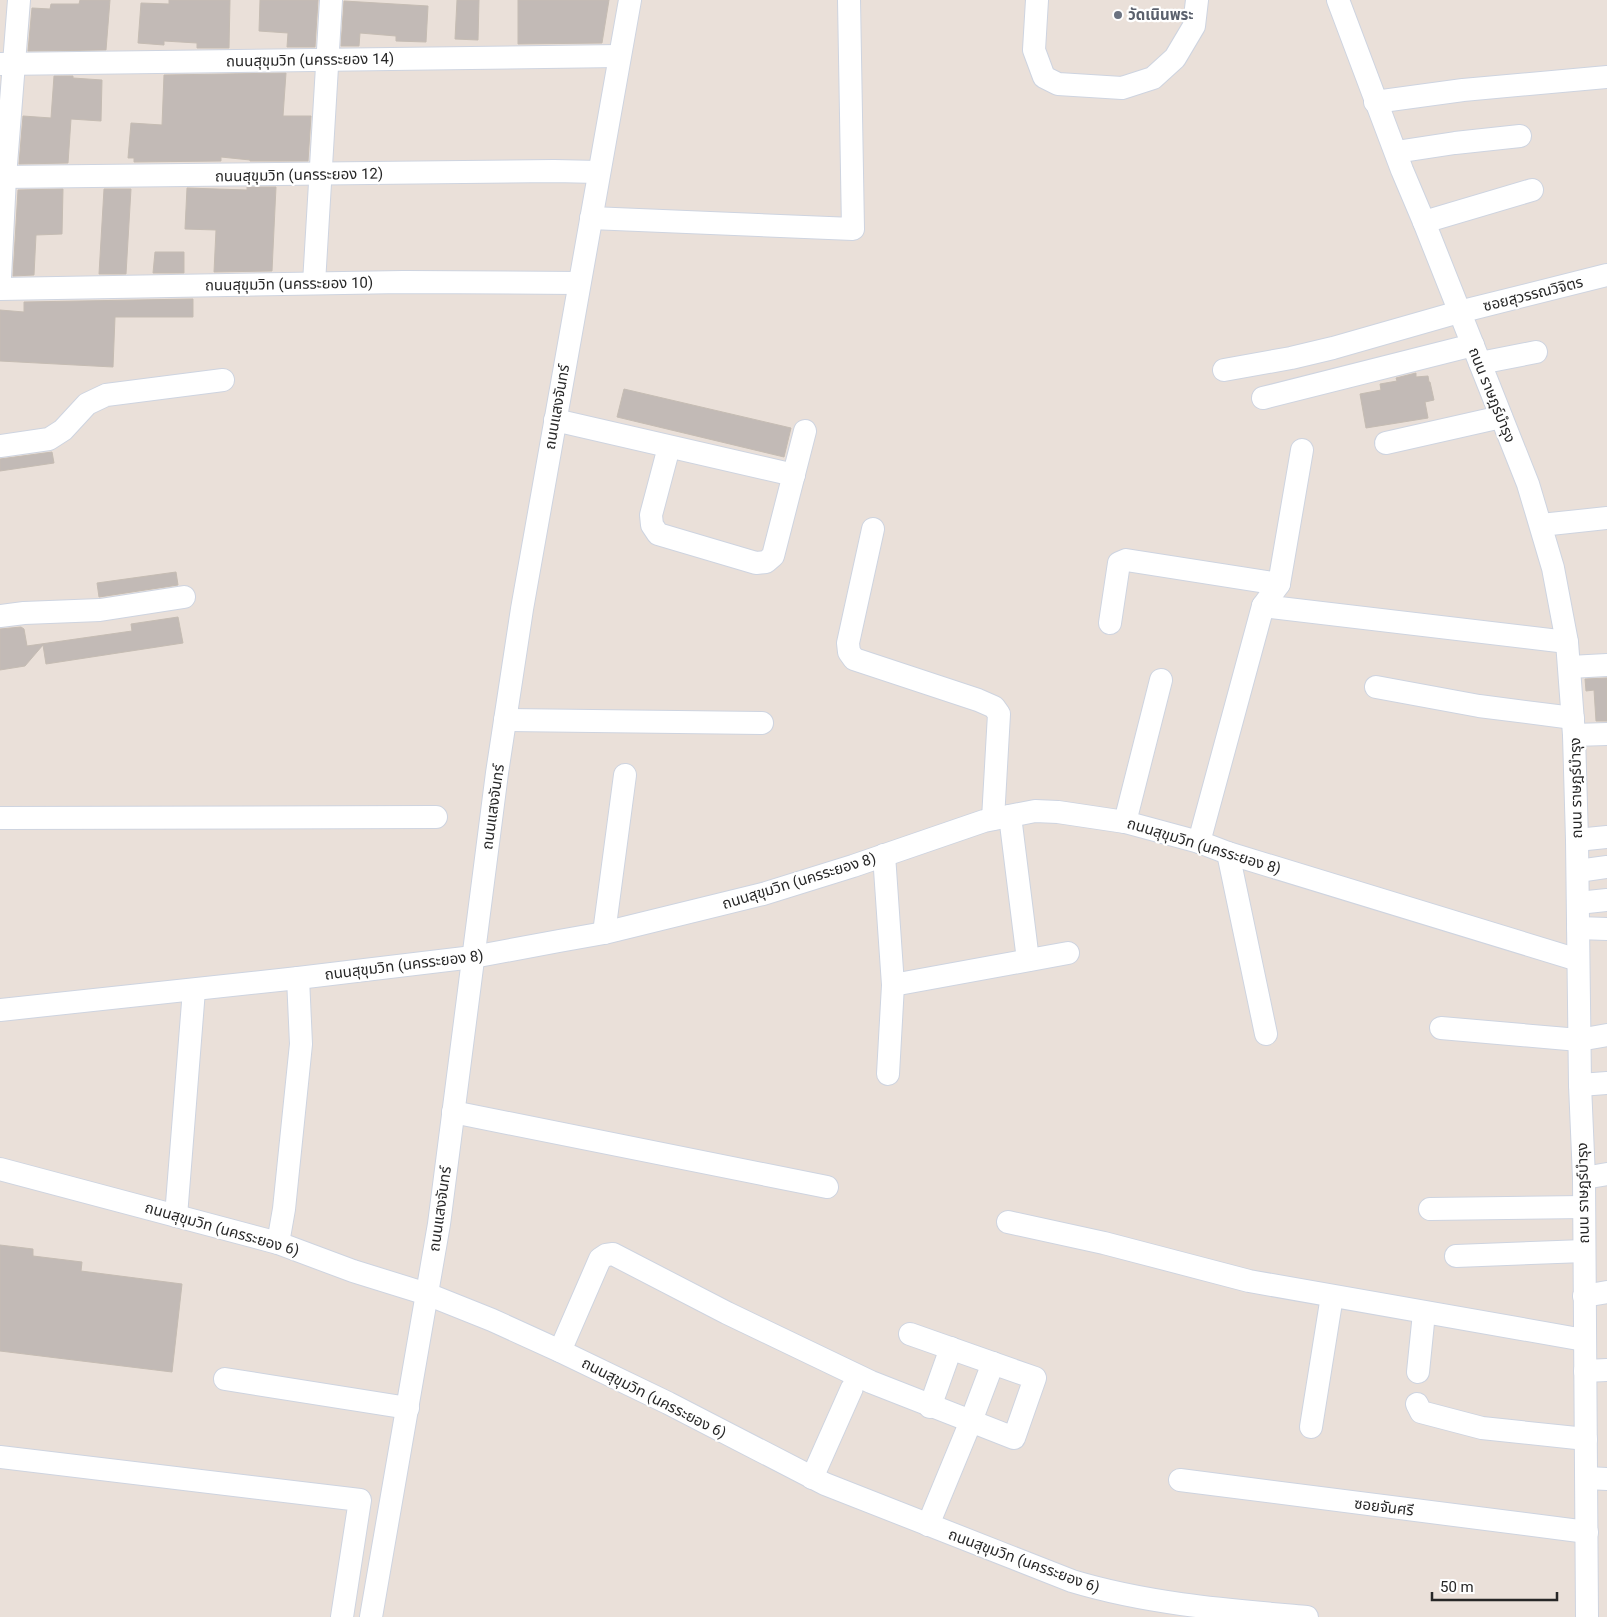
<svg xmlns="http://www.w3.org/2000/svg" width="1607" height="1617" viewBox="0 0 1607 1617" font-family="Roboto,'Noto Sans Thai',sans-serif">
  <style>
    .building { fill: #c2bab6; stroke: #c5bcb3 }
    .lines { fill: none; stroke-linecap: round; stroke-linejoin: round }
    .minor-casing { stroke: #ced4e0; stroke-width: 24 }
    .minor { stroke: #fff; stroke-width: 22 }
    .worship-dot { fill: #6b7280; stroke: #fff; stroke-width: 2 }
    .labels { text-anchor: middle; stroke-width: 4.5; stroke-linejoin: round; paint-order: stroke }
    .worship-label { font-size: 15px; font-weight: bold; fill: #5b616d; stroke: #fff; text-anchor: start }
    .street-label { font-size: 15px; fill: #272727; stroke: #fff }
  </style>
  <rect width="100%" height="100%" fill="#eae0d9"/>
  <g class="building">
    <polygon points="80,0 110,0 106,50 28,51 32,8 50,9 51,4 79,4"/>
    <polygon points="169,0 230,0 229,48 197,48 197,43 164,41 164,45 138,43 141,3 169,4"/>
    <polygon points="260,0 318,0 315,47 287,47 288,33 259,31"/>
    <polygon points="457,0 479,0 478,40 455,39"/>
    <polygon points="518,0 609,0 602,43 518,44"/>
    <polygon points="344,1 428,6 426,42 396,41 396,36 360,33 359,46 341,46"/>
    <polygon points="286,73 283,116 311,116 308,161 250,161 250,160 221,157 221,161 134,162 134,158 128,158 131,123 162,125 164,75"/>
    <polygon points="54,76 73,76 73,78 102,80 101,121 71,119 68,163 19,164 23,116 51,118"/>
    <polygon points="247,187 276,187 272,271 214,272 216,230 185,229 187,188 247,190"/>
    <polygon points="63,189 62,234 36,235 34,275 13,276 18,190"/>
    <polygon points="104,189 131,189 126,274 99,274"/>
    <polygon points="155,252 184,252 184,273 153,273"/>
    <polygon points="193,299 193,317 115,317 113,367 0,361 0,310 24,312 24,302"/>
    <polygon points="1416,373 1416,377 1428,376 1429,382 1430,382 1434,400 1425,402 1428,418 1366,428 1360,394 1381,390 1380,384 1397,381 1396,378"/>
    <polygon points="624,389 791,428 784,457 617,417"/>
    <polygon points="52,452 54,463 0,471 0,459"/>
    <polygon points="176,572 178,585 99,597 97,583"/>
    <polygon points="178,617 183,643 46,664 43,645 25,666 0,670 0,629 21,627 24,629 27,646 132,631 131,624"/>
    <polygon points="1607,678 1607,721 1596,721 1594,690 1586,691 1585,679"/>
    <polygon points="0,1245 33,1249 33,1256 82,1262 81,1271 182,1284 172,1372 0,1351"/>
  </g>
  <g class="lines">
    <defs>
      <g id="minor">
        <polyline points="1037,0 1034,50 1044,77 1058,84 1122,88 1153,78 1175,58 1194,26 1197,0"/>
        <polyline points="1338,0 1402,170 1424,222 1528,484 1553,568 1567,642 1574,735 1577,840 1580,1085 1584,1178 1587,1617"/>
        <polyline points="0,64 619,56"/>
        <polyline points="1375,102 1463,90 1607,77"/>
        <polyline points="1396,152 1455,143 1520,136"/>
        <polyline points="0,177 554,171 599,172"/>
        <polyline points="591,218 853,229 849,0"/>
        <polyline points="1424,222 1532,190"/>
        <polyline points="0,278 5,177 19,0"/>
        <polyline points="314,283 331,0"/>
        <polyline points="0,289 403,282 579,283"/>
        <polyline points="1480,363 1536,352"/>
        <polyline points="1224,370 1291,358 1333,348 1459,312 1607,275"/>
        <polyline points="1263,398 1473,345"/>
        <polyline points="555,420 794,475"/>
        <polyline points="1386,443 1501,417"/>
        <polyline points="0,446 49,439 63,430 87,404 106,395 223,380"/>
        <polyline points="669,447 651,515 652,525 658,534 756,563 766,562 773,556 805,431"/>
        <polyline points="1541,525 1607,518"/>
        <polyline points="873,529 848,643 849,652 854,659 978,700 994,707 999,714 993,819"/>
        <polyline points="1263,606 1567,642"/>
        <polyline points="0,616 24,613 100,610 184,597"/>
        <polyline points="1110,623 1119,563 1126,560 1279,584"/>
        <polyline points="1570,667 1607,665"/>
        <polyline points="1376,687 1479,706 1573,718"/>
        <polyline points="505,720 762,723"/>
        <polyline points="1574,735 1607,734"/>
        <polyline points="1010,816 1028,960"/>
        <polyline points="0,818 436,817"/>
        <polyline points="1125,822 1161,680"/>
        <polyline points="1577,840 1607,837"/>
        <polyline points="1199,842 1263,606 1279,584 1302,450"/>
        <polyline points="1228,853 1266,1034"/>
        <polyline points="884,855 893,985 888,1074"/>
        <polyline points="1578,871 1607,867"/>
        <polyline points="1578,903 1607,900"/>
        <polyline points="1578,928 1607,929"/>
        <polyline points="604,933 625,775"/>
        <polyline points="893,985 1068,953"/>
        <polyline points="0,1010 298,978 473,957 559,941 604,933 763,894 853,866 984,821 1035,811 1058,812 1125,822 1199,842 1228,853 1578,960"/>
        <polyline points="1441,1028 1579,1040 1607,1035"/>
        <polyline points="1580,1085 1607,1083"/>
        <polyline points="453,1112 827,1187"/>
        <path d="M0,1169l278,74 75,28 74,23 65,26 68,31 108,52 157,81 247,97c76,23 156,29 235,36"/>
        <polyline points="1584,1178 1607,1174"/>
        <polyline points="1430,1209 1584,1207"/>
        <polyline points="176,1216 194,990"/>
        <polyline points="1008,1222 1104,1243 1249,1281 1584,1340"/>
        <polyline points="278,1243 284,1209 301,1044 298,978"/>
        <polyline points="1456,1256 1584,1251"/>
        <polyline points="1584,1296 1607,1292"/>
        <polyline points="560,1351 600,1259 606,1255 613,1254 727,1313 871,1382 1014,1438 1035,1378 910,1334"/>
        <polyline points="1585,1371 1607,1370"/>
        <polyline points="1418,1372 1424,1313"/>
        <polyline points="225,1379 408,1408"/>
        <polyline points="1417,1404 1421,1412 1482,1428 1586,1439"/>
        <polyline points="930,1407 951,1348"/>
        <polyline points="1311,1427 1332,1296"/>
        <polyline points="0,1457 360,1500 342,1617"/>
        <polyline points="812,1478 852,1388"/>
        <polyline points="1587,1478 1607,1479"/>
        <polyline points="1180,1480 1587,1532"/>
        <polyline points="928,1525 971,1421 993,1363"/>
        <polyline points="371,1617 439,1224 497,773 522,609 630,0"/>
      </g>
    </defs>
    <use href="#minor" class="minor-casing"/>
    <use href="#minor" class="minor"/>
  </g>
  <circle class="worship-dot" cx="1118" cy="15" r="5"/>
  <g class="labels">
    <g class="worship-label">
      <text x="1128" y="20">วัดเนินพระ</text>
    </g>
    <g class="street-label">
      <text transform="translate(310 60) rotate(-1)" y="5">ถนนสุขุมวิท (นครระยอง 14)</text>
      <text transform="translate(299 175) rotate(-1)" y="5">ถนนสุขุมวิท (นครระยอง 12)</text>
      <text transform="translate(289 284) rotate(-1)" y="5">ถนนสุขุมวิท (นครระยอง 10)</text>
      <text transform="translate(1533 294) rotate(-14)" y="5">ซอยสุวรรณวิจิตร</text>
      <text transform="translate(1492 395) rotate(68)" y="5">ถนน ราษฎร์บำรุง</text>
      <text transform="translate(557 407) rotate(-80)" y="5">ถนนแสงจันทร์</text>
      <text transform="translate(1576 788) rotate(-91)" y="5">ถนน ราษฎร์บำรุง</text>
      <text transform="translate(493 807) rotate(-82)" y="5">ถนนแสงจันทร์</text>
      <text transform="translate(1204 846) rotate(17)" y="5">ถนนสุขุมวิท (นครระยอง 8)</text>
      <text transform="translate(799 881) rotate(-17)" y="5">ถนนสุขุมวิท (นครระยอง 8)</text>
      <text transform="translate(404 965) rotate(-7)" y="5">ถนนสุขุมวิท (นครระยอง 8)</text>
      <text transform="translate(1583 1193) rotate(-91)" y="5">ถนน ราษฎร์บำรุง</text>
      <text transform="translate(440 1209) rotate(-82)" y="5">ถนนแสงจันทร์</text>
      <text transform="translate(222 1229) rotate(16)" y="5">ถนนสุขุมวิท (นครระยอง 6)</text>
      <text transform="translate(654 1398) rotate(27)" y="5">ถนนสุขุมวิท (นครระยอง 6)</text>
      <text transform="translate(1384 1507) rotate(7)" y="5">ซอยจันศรี</text>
      <text transform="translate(1024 1561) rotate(20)" y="5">ถนนสุขุมวิท (นครระยอง 6)</text>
    </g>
  </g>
  <path d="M1432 1592v8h125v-8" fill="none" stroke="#272727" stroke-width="2.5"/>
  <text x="1440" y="1592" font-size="15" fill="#272727" stroke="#ffffff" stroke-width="4" paint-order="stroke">50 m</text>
</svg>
